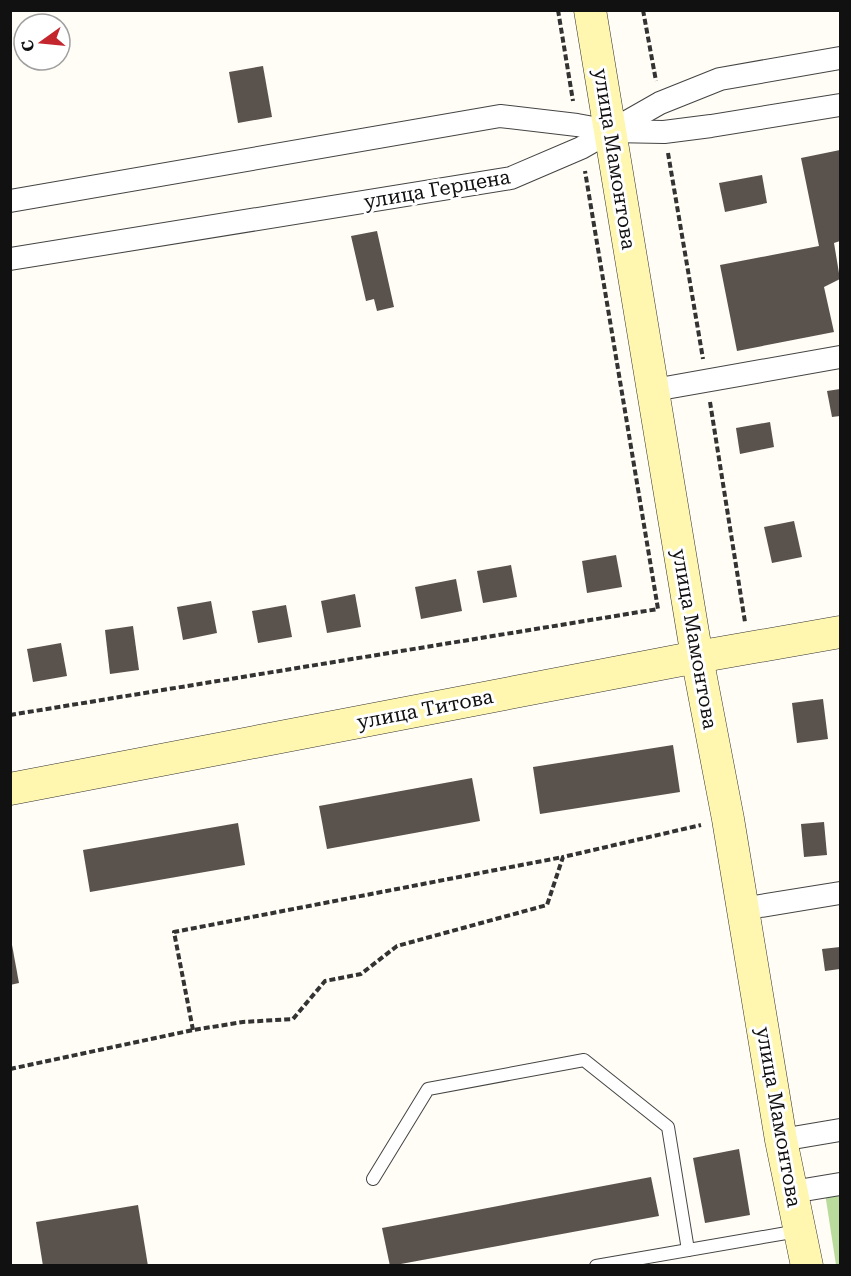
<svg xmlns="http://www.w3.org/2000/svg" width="851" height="1276" viewBox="0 0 851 1276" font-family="'Roboto Serif',serif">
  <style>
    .forest { fill: #b9dc9c }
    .building { fill: #5a524d }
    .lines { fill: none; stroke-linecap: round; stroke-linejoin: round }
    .lane-casing { stroke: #444; stroke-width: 14 }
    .street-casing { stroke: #444; stroke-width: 24 }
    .secondary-casing { stroke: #333; stroke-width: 33 }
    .path { stroke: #333; stroke-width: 4; stroke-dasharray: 6 3; stroke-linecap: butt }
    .lane { stroke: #fff; stroke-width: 12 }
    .street { stroke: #fff; stroke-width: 22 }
    .secondary { stroke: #fff6b0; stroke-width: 32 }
    .labels { text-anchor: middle; stroke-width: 6; stroke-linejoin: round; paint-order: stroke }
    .street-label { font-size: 20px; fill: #111; stroke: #fff }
  </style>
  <rect width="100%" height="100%" fill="#fffdf5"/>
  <polygon class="forest" points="840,1191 840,1265 836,1265 825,1193"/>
  <g class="building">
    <polygon points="263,66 272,117 238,123 229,72"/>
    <polygon points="840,150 840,241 834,243 840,279 824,287 834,332 737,351 720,265 819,246 801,158"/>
    <polygon points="762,175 767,203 725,212 719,183"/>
    <polygon points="377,231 394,307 377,311 374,299 366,301 351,236"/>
    <polygon points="840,389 840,416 832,417 827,391"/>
    <polygon points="770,422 774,447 740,454 736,428"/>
    <polygon points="794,521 802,557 772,563 764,527"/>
    <polygon points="616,555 622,587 587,593 582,561"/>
    <polygon points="511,565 517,597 483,603 477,571"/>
    <polygon points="456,579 462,611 421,619 415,587"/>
    <polygon points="355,594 361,627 327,633 321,601"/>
    <polygon points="211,601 217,633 183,640 177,607"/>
    <polygon points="286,605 292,637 258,643 252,611"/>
    <polygon points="133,626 139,670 110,674 105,630"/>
    <polygon points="61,643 67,676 33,682 27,649"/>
    <polygon points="823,699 828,739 797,743 792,703"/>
    <polygon points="673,745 680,792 540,814 533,767"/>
    <polygon points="472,778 480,821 327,849 319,806"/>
    <polygon points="824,822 827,855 804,857 801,824"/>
    <polygon points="238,823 245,865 90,892 83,850"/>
    <polygon points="10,945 12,945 19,983 10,985"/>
    <polygon points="840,947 840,969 825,971 822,949"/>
    <polygon points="739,1149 750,1215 705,1223 693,1158"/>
    <polygon points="651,1177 659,1216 390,1266 382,1228"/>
    <polygon points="138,1205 148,1266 43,1266 36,1222"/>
  </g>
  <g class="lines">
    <defs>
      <g id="lane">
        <polyline points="373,1179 428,1089 584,1060 668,1127 688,1250"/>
        <polyline points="596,1266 798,1231"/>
      </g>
      <g id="street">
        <polyline points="10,201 500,116 577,125 610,131 664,132 711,126 840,105"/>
        <polyline points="10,259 511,178 581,148 660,103 720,79 840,58"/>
        <polyline points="654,390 840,357"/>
        <polyline points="742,909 840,893"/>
        <polyline points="781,1140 840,1130"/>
        <polyline points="792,1192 840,1184"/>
      </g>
      <g id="secondary">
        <polyline points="590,10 697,657 728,819 781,1140 807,1266"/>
        <polyline points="10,789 697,657 840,632"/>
      </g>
    </defs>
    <use href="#lane" class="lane-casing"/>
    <use href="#street" class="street-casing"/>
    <use href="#secondary" class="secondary-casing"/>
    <g class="path">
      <polyline points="558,10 573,101"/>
      <polyline points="643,10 656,81"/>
      <polyline points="668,153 703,359"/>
      <polyline points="710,402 745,622"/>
      <polyline points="10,715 658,609 585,171"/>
      <polyline points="193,1030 174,932 563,857"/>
      <polyline points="10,1069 193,1030 243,1022 293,1019 325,981 361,974 397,946 547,905 563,857 701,825"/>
    </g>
    <use href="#lane" class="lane"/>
    <use href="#street" class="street"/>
    <use href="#secondary" class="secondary"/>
  </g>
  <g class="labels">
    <g class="street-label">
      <text transform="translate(615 159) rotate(81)" y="7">улица Мамонтова</text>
      <text transform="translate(437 189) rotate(-10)" y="7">улица Герцена</text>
      <text transform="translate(695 639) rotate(80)" y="7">улица Мамонтова</text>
      <text transform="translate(425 709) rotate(-11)" y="7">улица Титова</text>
      <text transform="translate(779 1117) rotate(80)" y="7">улица Мамонтова</text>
    </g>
  </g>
  <rect width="851" height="1276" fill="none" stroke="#111111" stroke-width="24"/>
  <g transform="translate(42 42) rotate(255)"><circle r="28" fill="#ffffff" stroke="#a0a0a0" stroke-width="1.5"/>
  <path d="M0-4.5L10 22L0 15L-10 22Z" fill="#c4262e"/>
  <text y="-9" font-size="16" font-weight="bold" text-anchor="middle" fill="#111111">С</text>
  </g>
</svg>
